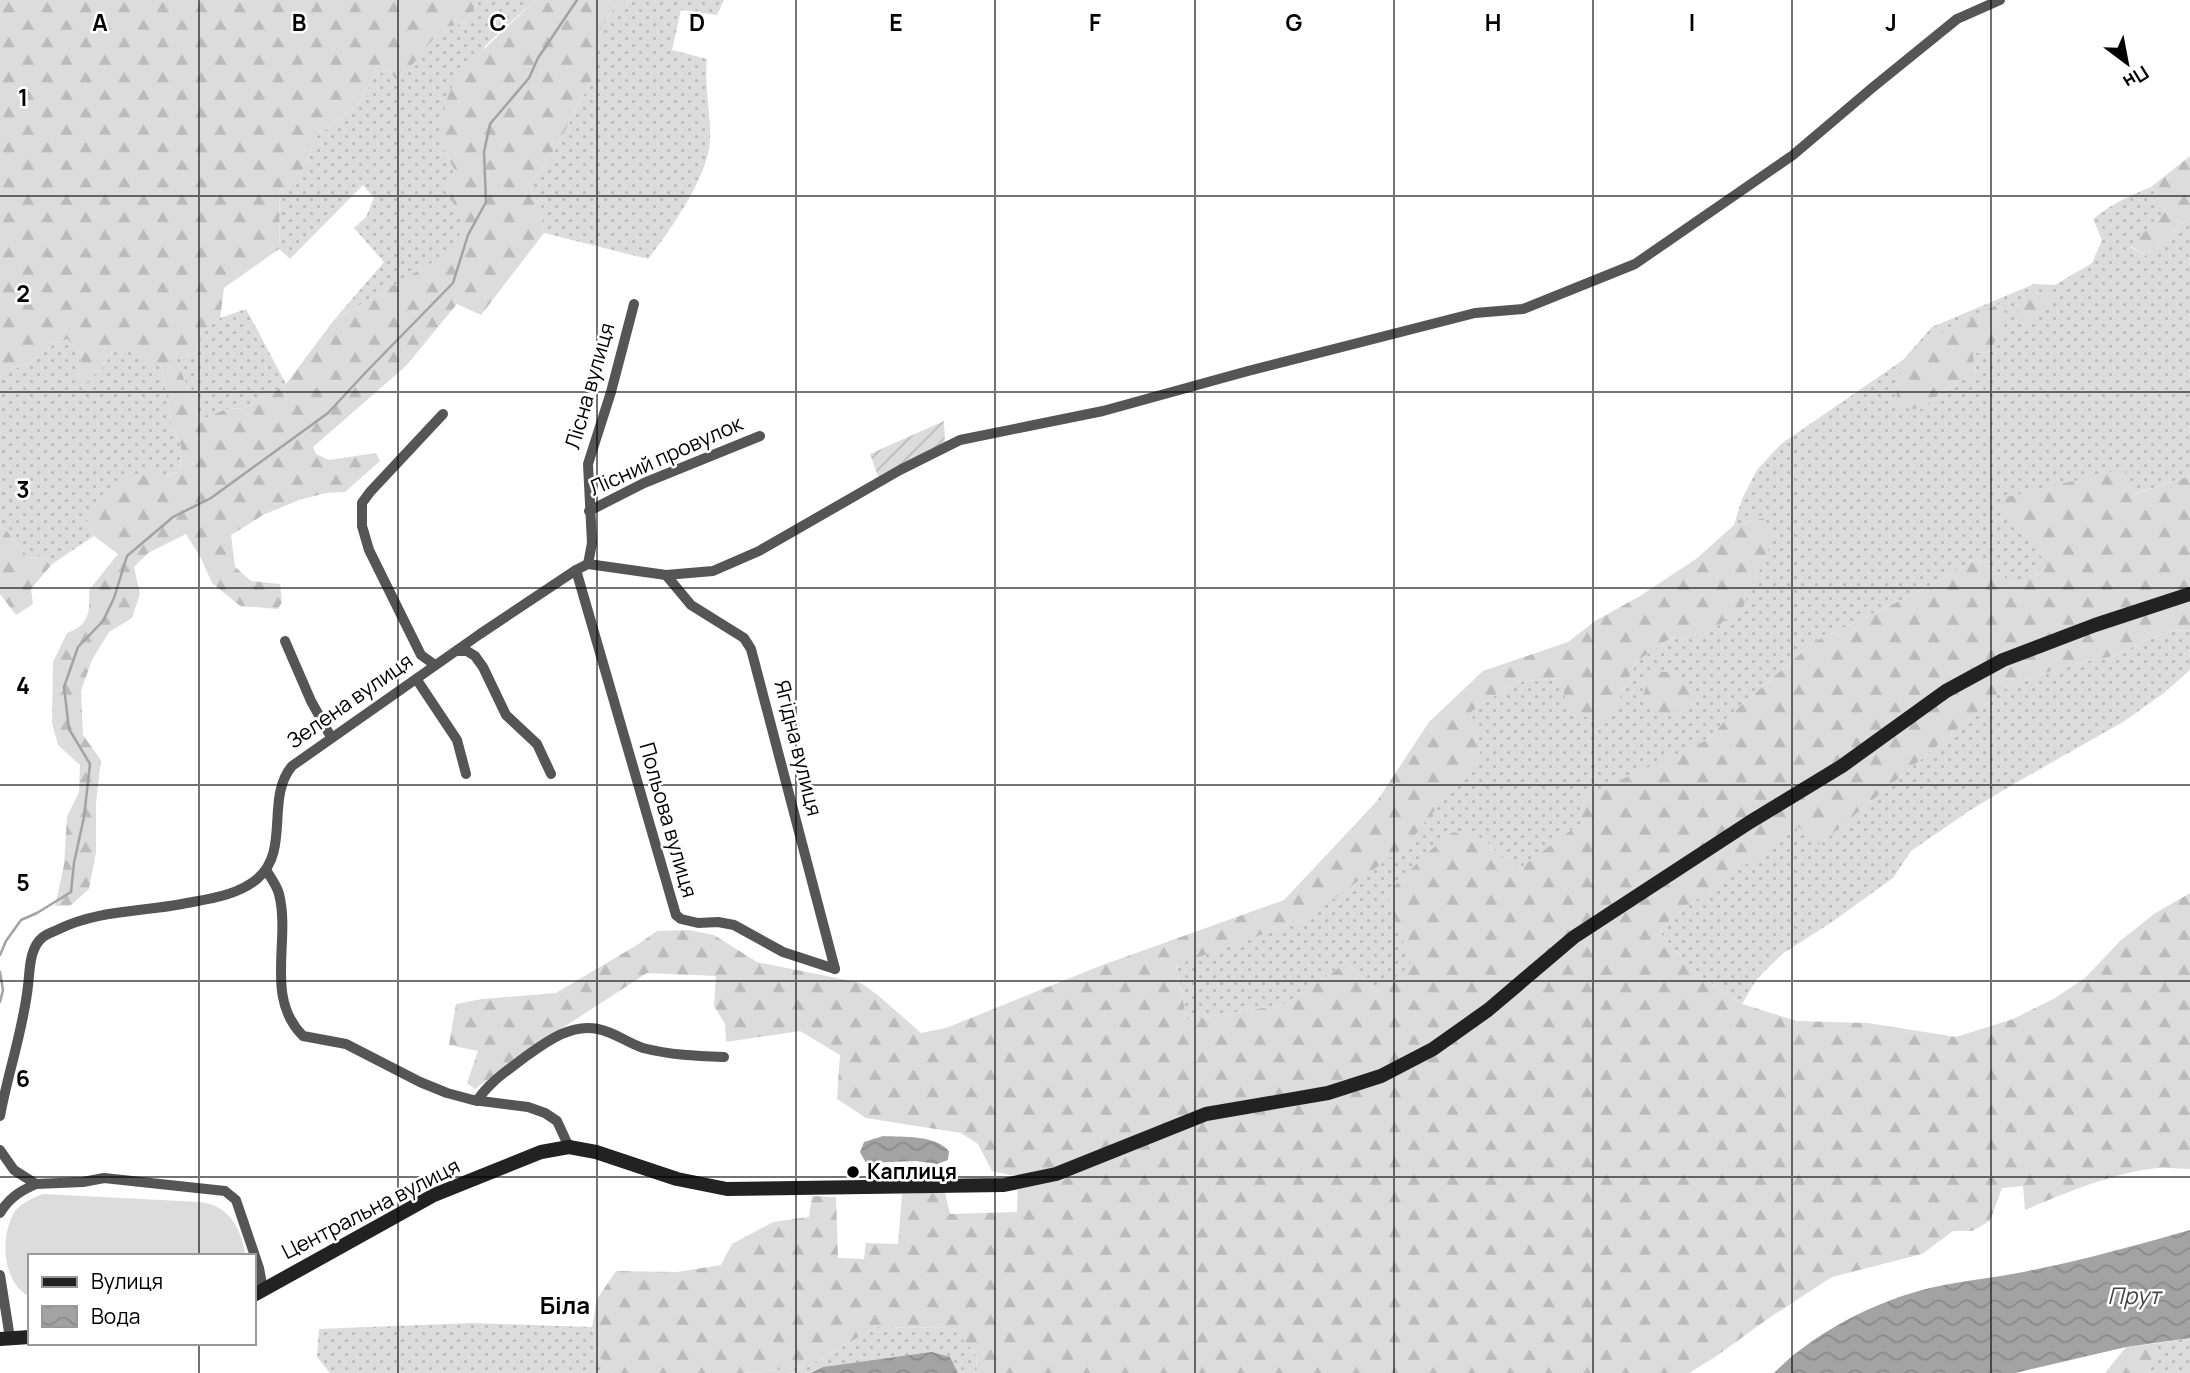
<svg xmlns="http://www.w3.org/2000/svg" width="2190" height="1373" viewBox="0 0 2190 1373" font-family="Manrope,sans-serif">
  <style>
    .grass { fill: url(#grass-dots); fill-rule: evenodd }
    .forest { fill: url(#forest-firs) }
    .garden { fill: url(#garden-furrows) }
    .pitch { fill: #dcdcdc }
    .water { fill: url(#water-waves) }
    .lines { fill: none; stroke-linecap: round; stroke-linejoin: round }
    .stream { stroke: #a3a3a3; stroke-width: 2.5 }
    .minor { stroke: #555; stroke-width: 10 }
    .secondary { stroke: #222; stroke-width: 14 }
    .grid { fill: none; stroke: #000; stroke-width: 2; stroke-opacity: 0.55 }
    .poi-dot { fill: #000; stroke: #fff; stroke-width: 2.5 }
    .labels { text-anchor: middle; stroke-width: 5; stroke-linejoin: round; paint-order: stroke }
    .street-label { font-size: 21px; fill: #000; stroke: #fff }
    .poi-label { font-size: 21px; font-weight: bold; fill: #000; stroke: #fff; text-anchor: start }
    .water-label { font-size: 23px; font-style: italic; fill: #444; stroke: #fff }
    .quarter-label { font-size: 24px; font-weight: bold; fill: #000; stroke: #fff }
    .grid-label { font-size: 23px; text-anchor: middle; font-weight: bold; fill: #000; stroke: #fff; stroke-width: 5; stroke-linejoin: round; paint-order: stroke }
  </style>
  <defs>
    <pattern id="grass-dots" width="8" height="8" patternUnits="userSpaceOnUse" patternTransform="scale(1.75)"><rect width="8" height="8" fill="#dcdcdc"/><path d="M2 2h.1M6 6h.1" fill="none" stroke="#bbb" stroke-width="1.8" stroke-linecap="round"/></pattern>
    <pattern id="forest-firs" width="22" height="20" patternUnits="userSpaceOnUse" patternTransform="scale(1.75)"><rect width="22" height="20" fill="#dcdcdc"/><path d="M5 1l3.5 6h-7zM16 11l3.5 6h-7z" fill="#bbb"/></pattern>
    <pattern id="garden-furrows" width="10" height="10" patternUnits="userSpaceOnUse" patternTransform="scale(1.75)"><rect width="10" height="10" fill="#dcdcdc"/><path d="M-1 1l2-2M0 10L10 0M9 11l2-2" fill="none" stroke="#bbb"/></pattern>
    <pattern id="water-waves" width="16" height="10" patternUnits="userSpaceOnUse" patternTransform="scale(1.75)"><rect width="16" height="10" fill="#a3a3a3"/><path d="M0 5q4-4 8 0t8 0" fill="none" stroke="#8b8b8b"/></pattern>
  </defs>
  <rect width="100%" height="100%" fill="#fff"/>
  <g class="grass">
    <polygon points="479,0 535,0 485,46 441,144 455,171 445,187 462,221 458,248 334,320 384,262 354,228 366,217 374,198 363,185 290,259 279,249 280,190 304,168 316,137 359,103 375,76 387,69 396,78 442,28 465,23"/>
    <path d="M632,0h92l-7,15 -36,-5 -9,40 35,9c-3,27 4,54 3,81 -1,35 -40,91 -62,119l-104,-26 -2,-22 -13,-26 22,-28 44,-83 6,-47 14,-20z"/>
    <path d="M2151,187l14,24 -34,36 14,9 45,-39v259l-56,18 -11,-25 -124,36 50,60 -33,20 -40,-26 -56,32 -106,51 -85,74 -20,23 -33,16 -160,116 -34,-33 -70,127 -36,27 -29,-30 -60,42 -100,16 -11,-56 130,-45 165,-207 44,-30 44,-4 57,28 21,-45 31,-21 41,-8 54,-114 -29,7 8,-26 15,-29 24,-26 122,-84 29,-33 102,-43 21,1 37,-22 10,-23 -9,-21c18,-15 36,-23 58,-32zM2001,303l-11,49 -17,1 2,20 -33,18 -20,18z"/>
    <polygon points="246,309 286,384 245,408 226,409 201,420 176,359 196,353 201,332 220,318"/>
    <polygon points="67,339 82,353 77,377 99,371 113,352 133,352 161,363 172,426 181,446 180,471 166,476 86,523 94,536 52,564 42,556 29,558 0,523 0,374 29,363 54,344"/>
    <polygon points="2190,630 2190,670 2164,693 2123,722 2012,785 1969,811 1911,851 1893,878 1832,922 1782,954 1756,980 1742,1004 1692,970 1659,931 1680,911 1799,826 1819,845 2006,688 2064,666 2114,656 2148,639 2172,631"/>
    <polygon points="471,1323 592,1327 596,1354 613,1373 330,1373 317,1357 319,1329"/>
    <polygon points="876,1327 952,1328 976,1354 977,1373 958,1373 950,1357 872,1361 823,1367 811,1373 744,1373 807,1367"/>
    <polygon points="2190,1338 2190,1373 2148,1373 2159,1343"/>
  </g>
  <g class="forest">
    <path d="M0,0h479l-14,23 -23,5 -31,38 -15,13 -9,-10 -12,7 -16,27 -43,34 -12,31 -24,22 -1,59 -55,39 -4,30 -19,14 -5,21 -20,6 25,61 25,-11 19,-1 41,-24 48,-64 123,-72 5,-27 -17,-34 10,-16 -14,-27 4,-40 12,-29 78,-75h97l-17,7 -14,20 -6,47 -44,83 -22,28 13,26 2,22 -63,82 -24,-11 -51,62 -93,81 3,7 13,6 47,-7 4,8 -35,31 -19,1 -27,7 -36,15 -32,20 4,32 16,14 29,3 2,18 -4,7 -38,-3 -28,-23 -11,-25 -15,-24 -38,19 -14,14 6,27 -8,24 -23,14 -17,28 -11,31 2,44 18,25 -5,43v49l-7,37 -19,17h-15l9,-41 3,-48 12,-25 1,-27 -22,-20 -6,-22 1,-61 14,-29c23,-8 23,-22 22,-43l29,-36 -24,-18 -8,-13 17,-29 20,-17 29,-7 15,6 13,-5 1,-25 -9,-20 -11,-63 -15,4 -13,-15h-20l-14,19 -16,15 -6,-9 5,-24 -15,-14 -13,5 -25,19 -29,11z"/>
    <polygon points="2190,156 2190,217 2145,256 2131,246 2165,211 2151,187"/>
    <polygon points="2032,293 2051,296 2051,303 2023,323 2017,306"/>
    <polygon points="2001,303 2008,319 1989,352 1973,353 1975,373 1942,391 1922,409 1896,408 1898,376 1934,336"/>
    <path d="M2123,469l12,25 55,-18v154l-18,1 -24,8 -34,17 -50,10 -58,22 -187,157 -20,-18 -119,84 -21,20 33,39 50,34 55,17 71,2 88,14 57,-18 42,-21 30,-20 35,-37 34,-27 36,-21v276c-11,0 -22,-2 -33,-1 -41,4 -95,26 -132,42l-2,-24 -21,2 -12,33 -18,10h-19l-31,23 -90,23 -63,41 -54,39 -26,16h-712l-1,-19 -24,-26 -76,-1 -69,40 -63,6h-131l-17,-19 -4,-27 5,-28 19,-28 61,1 44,-7 11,-21 41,-22 36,-5 3,-21 24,1 2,61 26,1 2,-16 32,1 4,-50 43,-2 5,22 67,-2 1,-35 -26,-6 -14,-27 -17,-11 -95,-15 -29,-19 3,-44 -40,-24 -74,11 -1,-18 -11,-18 2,-30 -69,-3 -120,78 -52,38 -8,-6 11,-32 -29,-6 7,-41 26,-5 74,-6 81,-48 20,-14 32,-1 25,5 43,27 104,21 18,13 42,37 25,-5 154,-62 184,-66 93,-99 52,-79 54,-51 85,-29 27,-21 45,-25 56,-37 38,-34 29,-7 9,14 -5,23 -24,52 -34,25 -41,8 -31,21 -21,45 -11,16 -35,-9 -11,-35 -44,4 -44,30 10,40 -74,93 -101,74 -130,46 11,55 100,-16 60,-42 29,30 35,-27 -24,-71 39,-40 27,-22 29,6 34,33 65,-48 3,-26 125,-58 20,-23 85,-74 106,-51 56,-32 40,26 32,-20 -49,-60 4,-7z"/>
    <polygon points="0,523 29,558 42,556 52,564 31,589 33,604 16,615 0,594"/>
    <polygon points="1650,672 1669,672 1693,694 1688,706 1663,719 1643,696"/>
    <polygon points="2159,1343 2148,1373 2105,1373 2126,1347"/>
  </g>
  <polygon class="garden" points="944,421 945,445 879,479 870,454"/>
  <path class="pitch" d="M43,1194l157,8c5,1 12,2 17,5 17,8 27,31 28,49h-215v41c-29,-15 -30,-62 -15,-86 8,-9 18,-13 28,-17z"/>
  <g class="water">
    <path d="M883,1136c21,1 52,-1 66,15l-1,9 -11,4 -21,-3 -50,2 -6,-11 4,-10z"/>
    <path d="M2190,1230v108l-64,9 -111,26h-241c42,-43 111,-77 170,-88 24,-5 49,-7 74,-12 58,-11 116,-27 172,-43z"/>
    <polygon points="932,1352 950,1357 958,1373 811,1373 823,1367"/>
  </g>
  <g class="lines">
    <g class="stream">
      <polyline points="0,955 6,941 21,920 37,913 71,892 74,863 84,817 90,764 69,729 64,687 78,647 103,621 114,598 127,556 173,517 211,498 328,413 366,372 453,283 468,235 486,202 484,152 490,124 529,78 538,58 577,0"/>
      <polyline points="0,972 3,990 0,1002"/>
    </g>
    <g class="minor">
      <polyline points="589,511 644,483 760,436"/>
      <polyline points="588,564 592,543 588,464 611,392 634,304"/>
      <polyline points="576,570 676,915 681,919 698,923 718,922 734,925 783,952 835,969"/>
      <polyline points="666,575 691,605 744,638 751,649 835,969"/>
      <polyline points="285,641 311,701 331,737"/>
      <polyline points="457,651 467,651 475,656 483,667 506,715 537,744 551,774"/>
      <polyline points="435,665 421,655 369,550 362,526 362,503 370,492 443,414"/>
      <polyline points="417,680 457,740 466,774"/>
      <path d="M266,870c5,8 11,16 13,24 12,47 -15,103 24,142l43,8 74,38 27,11 26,7 55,7 17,6 12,8 12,26"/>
      <path d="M477,1101c12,-19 30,-30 48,-44 21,-15 46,-34 73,-28 16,3 30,14 45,19 27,7 54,8 81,9"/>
      <path d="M0,1116c8,-44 23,-85 28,-130 2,-16 1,-38 15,-49 4,-3 10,-5 14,-7 40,-20 83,-18 125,-26 25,-5 55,-8 75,-25 34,-28 8,-81 35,-113l188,-132 96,-64 12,-6 78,11 47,-4 46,-20 141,-81 60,-30 143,-29 145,-40 227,-58 48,-4 112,-45 158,-109 79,-67 85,-69 43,-19"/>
      <polyline points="0,1150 14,1170 36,1184 83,1182 104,1178 225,1191 236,1200 259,1268 263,1289"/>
      <path d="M0,1213c9,-15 20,-22 36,-29"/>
      <polyline points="0,1275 10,1338"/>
    </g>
    <g class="secondary">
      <polyline points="254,1295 434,1195 541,1152 569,1147 596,1152 677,1179 727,1189 1004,1185 1056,1174 1206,1114 1328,1093 1381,1076 1433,1049 1488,1010 1574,937 1750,822 1842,766 1946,691 2003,660 2095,625 2190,594"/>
      <polyline points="0,1339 30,1337"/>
    </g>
  </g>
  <path class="grid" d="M199,0v1256M398,0v1373M597,0v1373M796,0v1373M995,0v1373M1195,0v1373M1394,0v1373M1593,0v1373M1792,0v1373M1991,0v1373M0,196h2190M0,392h2190M0,588h2190M0,785h2190M0,981h2190M0,1177h2190M199,1343v30"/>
  <circle class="poi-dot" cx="853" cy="1172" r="7"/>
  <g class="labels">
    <g class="street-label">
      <text transform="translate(590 386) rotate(-74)" y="7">Лісна вулиця</text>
      <text transform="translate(666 456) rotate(-24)" y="7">Лісний провулок</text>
      <text transform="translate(350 701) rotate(-35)" y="7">Зелена вулиця</text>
      <text transform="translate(798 748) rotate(76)" y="7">Ягідна вулиця</text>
      <text transform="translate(668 820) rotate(74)" y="7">Польова вулиця</text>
      <text transform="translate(371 1209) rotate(-27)" y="7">Центральна вулиця</text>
    </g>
    <g class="poi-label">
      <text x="867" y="1179">Каплиця</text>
    </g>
    <g class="water-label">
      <text x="2134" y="1304">Прут</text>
    </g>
    <g class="quarter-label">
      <text x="565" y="1314">Біла</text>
    </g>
  </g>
  <g class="grid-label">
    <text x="100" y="31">A</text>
    <text x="299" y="31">B</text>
    <text x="498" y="31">C</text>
    <text x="697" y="31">D</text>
    <text x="896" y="31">E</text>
    <text x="1095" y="31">F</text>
    <text x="1294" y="31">G</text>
    <text x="1493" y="31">H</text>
    <text x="1692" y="31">I</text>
    <text x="1891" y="31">J</text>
    <text x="23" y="106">1</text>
    <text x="23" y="302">2</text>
    <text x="23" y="498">3</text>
    <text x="23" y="694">4</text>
    <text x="23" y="891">5</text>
    <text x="23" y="1087">6</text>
  </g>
  <rect x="28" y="1254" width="228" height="91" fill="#ffffff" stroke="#999999" stroke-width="2"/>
  <rect x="42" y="1277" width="35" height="10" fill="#222222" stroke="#999999" stroke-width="2"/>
  <text x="91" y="1289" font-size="21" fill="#000000">Вулиця</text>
  <rect x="42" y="1306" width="35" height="21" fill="url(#water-waves)" stroke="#999999" stroke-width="2"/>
  <text x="91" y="1324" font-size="21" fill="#000000">Вода</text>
  <g transform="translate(2127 63) rotate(148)" stroke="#ffffff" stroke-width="5" paint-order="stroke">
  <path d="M0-5L12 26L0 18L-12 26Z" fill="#000000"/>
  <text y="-10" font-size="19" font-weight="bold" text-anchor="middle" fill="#000000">Пн</text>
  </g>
</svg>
